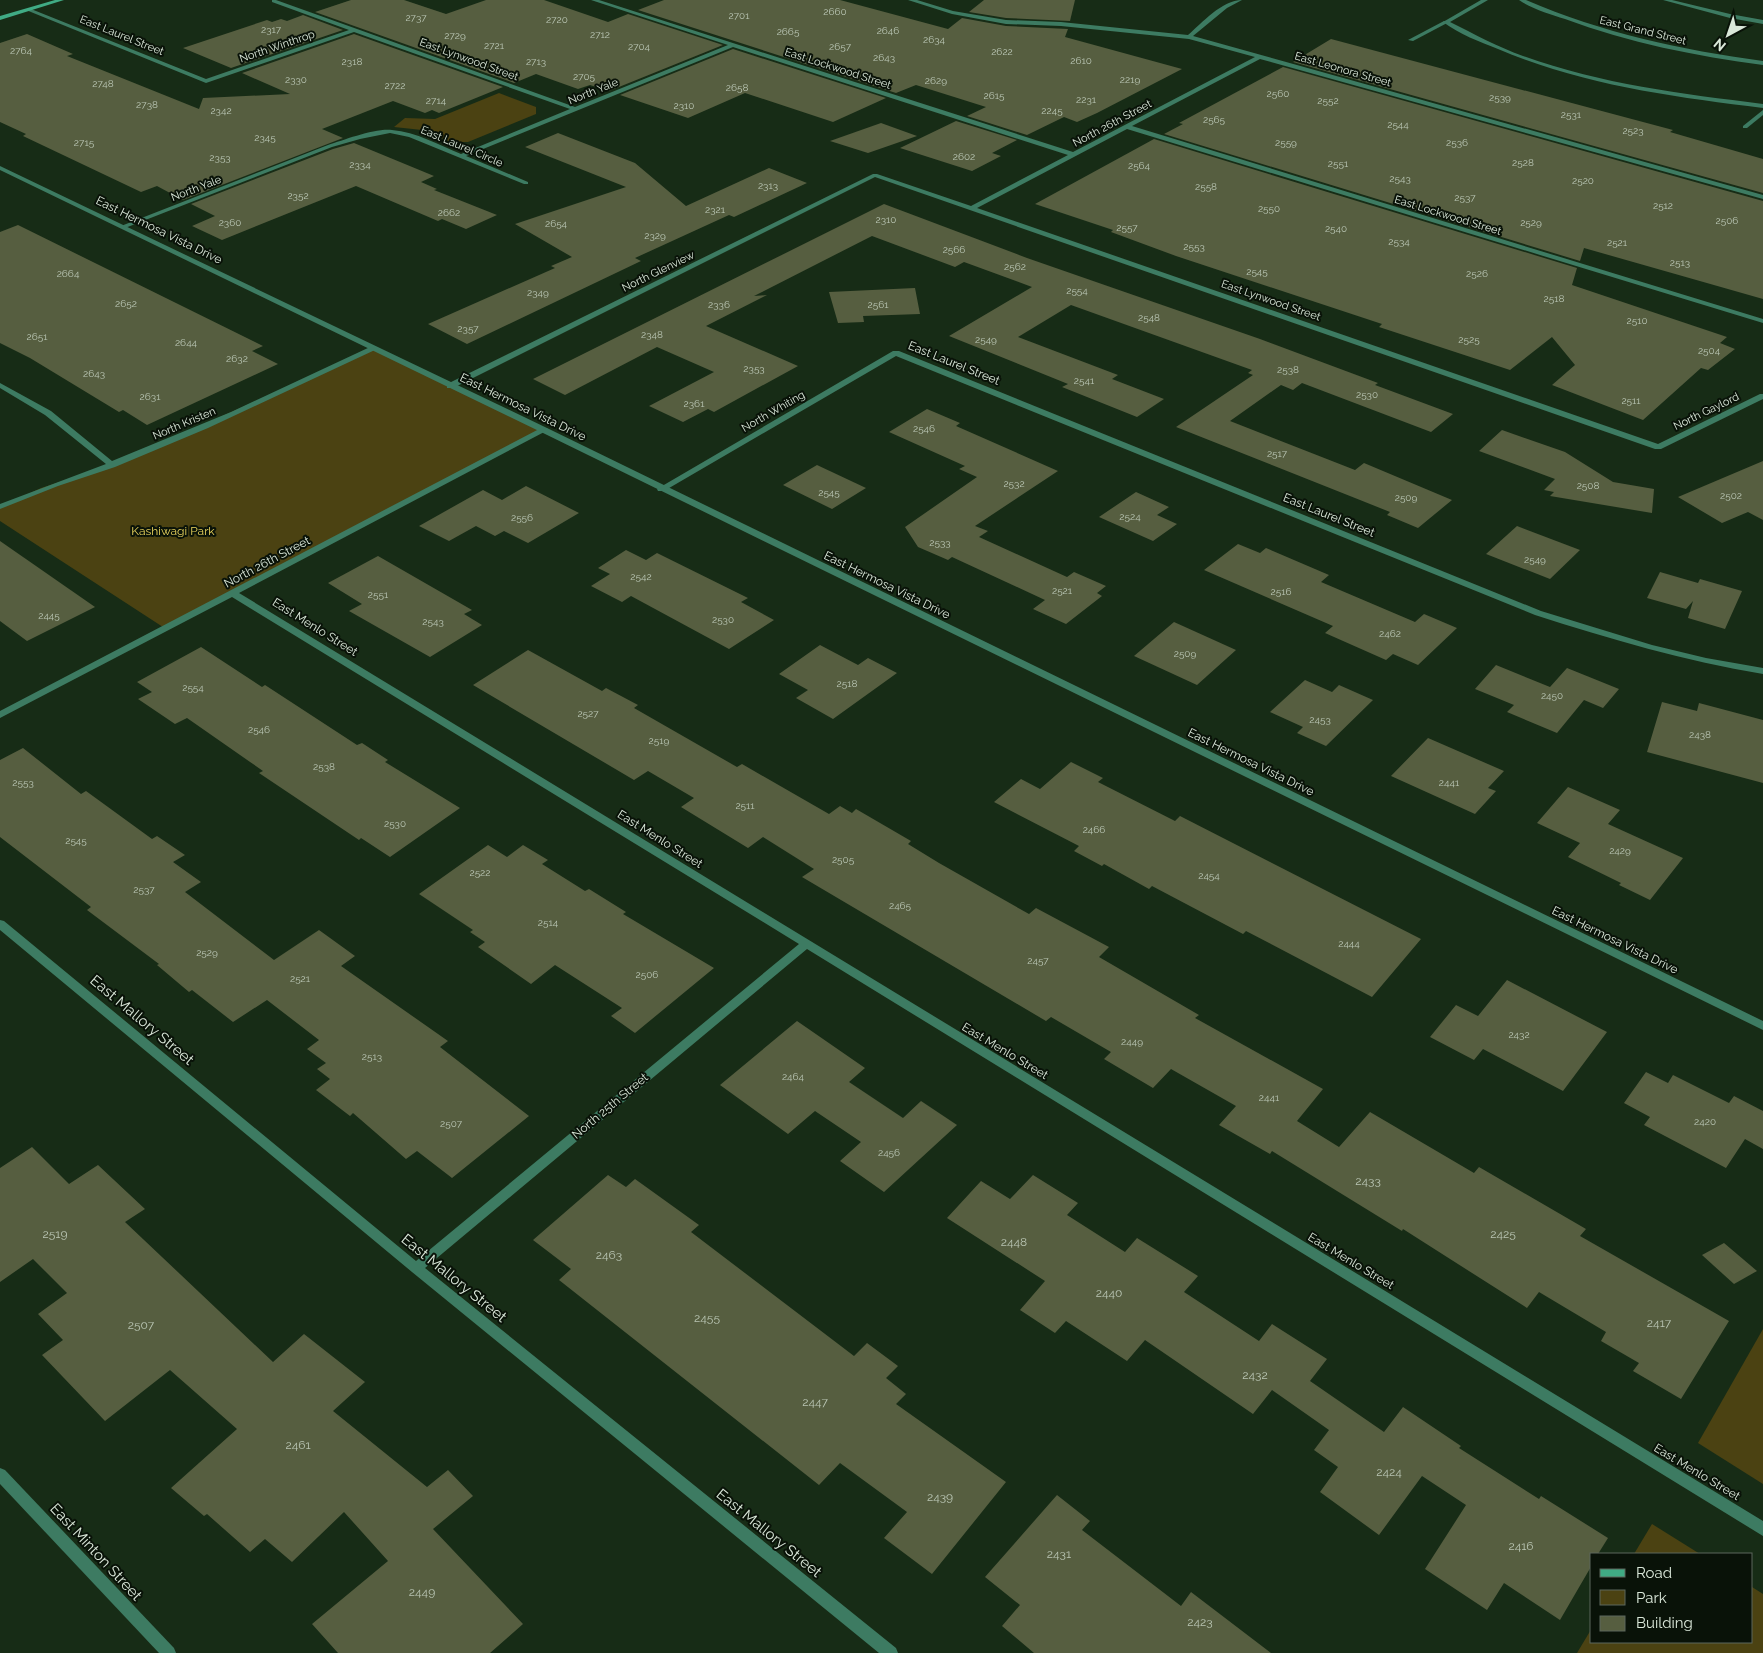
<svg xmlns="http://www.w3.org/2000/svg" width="1763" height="1653" viewBox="0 0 1763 1653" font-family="Raleway,sans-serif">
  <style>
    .green { fill: #4b4212 }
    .building { fill: #565e40 }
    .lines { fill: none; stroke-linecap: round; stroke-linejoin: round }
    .service { fill: #3d7b62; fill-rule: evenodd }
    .minor { fill: #3d7b62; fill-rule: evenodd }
    .tertiary { fill: #3d7b62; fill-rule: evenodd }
    .secondary { fill: #40ab84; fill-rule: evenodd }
    .labels { text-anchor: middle; stroke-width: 4; stroke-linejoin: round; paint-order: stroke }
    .number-label { font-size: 10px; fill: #b9c5b3 }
    .far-street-label { font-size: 11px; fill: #dae7d9; stroke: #091208 }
    .street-label { font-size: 12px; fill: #dae7d9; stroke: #091208 }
    .park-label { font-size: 12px; fill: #ead45e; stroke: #091208 }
    .near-number-label { font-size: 12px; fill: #b9c5b3 }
    .near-street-label { font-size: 15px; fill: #dae7d9; stroke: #091208 }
  </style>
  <rect width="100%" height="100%" fill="#172c16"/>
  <g class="green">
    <polygon points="499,93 536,107 536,114 468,142 451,142 422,130 394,127 405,118 435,119"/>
    <polygon points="373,349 544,430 166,629 0,521 0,507 41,488 112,465"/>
    <polygon points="1763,1329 1763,1484 1698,1443"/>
    <polygon points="1652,1524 1700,1554 1634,1554"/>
    <polygon points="1752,1587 1763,1594 1763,1653 1577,1653 1592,1628 1592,1642 1752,1642"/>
  </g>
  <g class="building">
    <polygon points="351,0 404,0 446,14 486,0 544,0 608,22 628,14 723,45 609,91 590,85 578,89 536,74 514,83 315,12"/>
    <polygon points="664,0 840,0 948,29 962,18 1006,26 1068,29 1065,37 1182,69 1097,113 1077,122 1064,117 1027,135 967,116 986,107 916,85 896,93 638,10"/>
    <polygon points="984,0 1075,0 1070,21 1006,18 969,12"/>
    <polygon points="303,15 343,30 231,68 183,48 267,20 272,22 281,19 287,21"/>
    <polygon points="27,34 73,54 67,56 199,109 203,98 290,94 242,73 354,34 503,87 439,113 432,110 425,113 393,101 322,129 343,138 183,200 157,186 141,192 23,136 26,134 0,122 0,43"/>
    <polygon points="1331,39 1673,130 1670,132 1763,159 1763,193 1293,62"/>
    <polygon points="733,49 886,98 833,122 745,93 688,118 620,95"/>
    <polygon points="1283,67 1763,201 1763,299 1584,248 1580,261 1164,134 1183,124 1179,123"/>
    <polygon points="956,121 1017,140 992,153 1001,156 972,171 900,148"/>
    <polygon points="881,123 917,136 868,153 830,141"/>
    <polygon points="558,133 635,163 686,206 769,168 807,183 734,217 729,215 635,258 641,261 467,344 428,324 555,268 551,266 572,257 515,224 626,187 525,147"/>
    <polygon points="1154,139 1577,268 1572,285 1727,337 1720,343 1735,349 1708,370 1701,368 1643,420 1552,385 1575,365 1552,337 1510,370 1379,327 1382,324 1176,256 1111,232 1113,230 1035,204"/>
    <polygon points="354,143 434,176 421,182 437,189 434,190 497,215 466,229 442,219 438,221 356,186 222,240 192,226 215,216 191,204 333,149"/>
    <polygon points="884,204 1027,258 1260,339 1378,383 1375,385 1453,414 1431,432 1302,383 1293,390 1281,385 1230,421 1355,470 1364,463 1452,500 1418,528 1387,515 1390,512 1360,500 1176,427 1253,375 1248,373 1252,370 1071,305 1018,337 1118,375 1112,379 1164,399 1137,417 1062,387 1068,384 949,336 1032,287 964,262 955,267 872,236 754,296 767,295 706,326 798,366 714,412 708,409 683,422 649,406 714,372 657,347 565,395 533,379"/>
    <polygon points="18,225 263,346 252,351 278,364 147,425 123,410 119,412 30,358 0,343 0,232"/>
    <polygon points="915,288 920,314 863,316 864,322 838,323 829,292"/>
    <polygon points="927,409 960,423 956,426 1058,471 975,526 988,531 979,537 1067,577 1074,572 1106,586 1097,593 1102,596 1066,624 1033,609 1045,600 952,557 948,560 918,547 905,527 977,477 959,469 965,466 889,432"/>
    <polygon points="1502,430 1565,452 1613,482 1654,489 1652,513 1550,496 1554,492 1544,490 1555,479 1479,451"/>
    <polygon points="1763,461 1763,520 1748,512 1722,523 1678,497"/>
    <polygon points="817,465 866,488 832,509 783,485"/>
    <polygon points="526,486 579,513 528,543 504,531 495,536 476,526 449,541 419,526 483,490 502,500"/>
    <polygon points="1136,492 1169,507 1157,515 1177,524 1153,541 1099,517"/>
    <polygon points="1517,526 1580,550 1550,579 1486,554"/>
    <polygon points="0,541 95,607 27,641 0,621"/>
    <polygon points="1238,544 1260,553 1266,548 1329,575 1321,582 1415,622 1424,614 1457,628 1418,665 1393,654 1386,660 1325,633 1333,626 1204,570"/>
    <polygon points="626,550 646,560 657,553 748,598 741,602 774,620 729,649 631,596 622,602 591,586 610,574 598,568"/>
    <polygon points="378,556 472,610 464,614 482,625 430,657 349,611 362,604 328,583"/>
    <polygon points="1660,572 1698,583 1700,579 1742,591 1725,629 1688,618 1693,601 1686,609 1647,598"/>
    <polygon points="1174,622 1236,650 1197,685 1134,656"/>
    <polygon points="820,645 858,665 868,658 897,673 833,719 796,698 808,690 779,674"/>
    <polygon points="201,647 262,687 265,685 357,745 362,743 388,760 385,762 460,808 390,857 361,838 359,840 259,773 263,771 187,718 175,724 138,699 152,692 137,682"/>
    <polygon points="528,650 602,691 606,688 638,705 634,708 737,767 742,764 829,814 840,806 852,813 856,809 911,841 908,844 939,863 1029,914 1036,908 1109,947 1099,957 1199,1015 1195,1018 1323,1089 1297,1121 1339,1147 1370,1112 1474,1173 1479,1167 1586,1229 1580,1236 1729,1321 1681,1399 1633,1371 1639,1363 1601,1341 1606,1332 1539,1292 1527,1308 1403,1229 1402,1231 1272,1151 1270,1154 1219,1125 1236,1106 1171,1069 1153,1088 1104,1059 1111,1052 1051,1017 1046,1021 802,877 814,869 763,837 748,848 681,807 694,798 648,771 634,780 473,685"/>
    <polygon points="1496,665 1550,687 1567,668 1619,689 1603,708 1584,700 1557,733 1507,712 1514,705 1475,689"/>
    <polygon points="1305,680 1332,692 1339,685 1373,700 1326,746 1297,733 1303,727 1270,712"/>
    <polygon points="1662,702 1697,711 1699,703 1763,720 1763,783 1647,752"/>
    <polygon points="1428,738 1504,771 1488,788 1496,791 1475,814 1391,776"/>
    <polygon points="23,748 81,794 86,791 152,839 157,836 185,855 173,862 201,882 185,892 274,960 319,930 355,956 341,966 448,1041 440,1047 529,1116 452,1178 417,1151 406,1159 353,1113 350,1116 316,1090 330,1079 317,1069 326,1063 307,1049 319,1040 267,1000 233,1022 192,990 189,992 157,965 159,964 87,910 91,907 0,837 0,760"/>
    <polygon points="1071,762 1103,778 1098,782 1175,821 1180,816 1421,939 1372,997 1246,931 1243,934 1152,886 1149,889 1104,864 1102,866 1074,851 1079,846 994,802 1021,779 1040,789"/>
    <polygon points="1568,787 1620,810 1608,824 1683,858 1650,900 1619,885 1621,883 1568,857 1580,843 1537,823"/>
    <polygon points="488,845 507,857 523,845 548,860 542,864 585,891 589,889 626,912 623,914 714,968 635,1033 611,1016 622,1008 555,965 531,984 478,947 485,942 470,932 473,930 419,894"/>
    <polygon points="1507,980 1607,1032 1563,1091 1483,1049 1474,1060 1430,1037 1456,1005 1478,1016"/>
    <polygon points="797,1021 865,1068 849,1082 903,1118 921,1101 957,1125 884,1192 840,1161 861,1142 815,1111 788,1134 720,1085"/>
    <polygon points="1646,1072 1668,1083 1673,1075 1729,1103 1734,1096 1763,1111 1763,1149 1745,1139 1726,1168 1644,1125 1650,1117 1624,1103"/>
    <polygon points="32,1147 69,1184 98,1165 145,1209 125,1222 273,1362 304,1334 365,1382 333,1411 427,1487 448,1470 473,1496 433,1529 523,1624 490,1653 338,1653 312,1624 388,1561 344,1512 292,1562 265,1539 250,1552 207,1514 204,1516 171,1488 237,1429 170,1370 105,1421 42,1355 63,1340 38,1314 67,1293 33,1259 0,1282 0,1168"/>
    <polygon points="608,1175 626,1187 635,1179 699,1225 691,1232 854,1356 867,1343 898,1366 886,1378 906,1394 896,1404 1006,1482 932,1574 884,1538 907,1512 840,1463 819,1485 559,1280 571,1269 533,1240"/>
    <polygon points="1033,1175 1078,1203 1067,1215 1125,1252 1137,1238 1198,1276 1184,1292 1259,1341 1272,1324 1327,1359 1310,1381 1384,1432 1403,1407 1461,1446 1459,1448 1539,1499 1541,1496 1608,1538 1598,1554 1592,1554 1592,1565 1560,1620 1504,1583 1487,1610 1425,1569 1466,1505 1422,1476 1379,1535 1320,1492 1338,1467 1314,1450 1329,1430 1272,1390 1253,1414 1145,1340 1127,1361 1066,1321 1055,1333 1020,1310 1045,1281 947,1218 981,1181 1010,1199"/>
    <polygon points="1724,1243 1757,1271 1734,1284 1702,1255"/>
    <polygon points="1057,1495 1090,1521 1082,1530 1181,1606 1191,1592 1271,1653 1034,1653 1002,1626 1020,1605 985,1577"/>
  </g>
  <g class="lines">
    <g class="service">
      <polygon points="1444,21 1449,22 1413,41 1408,40"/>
      <polygon points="1763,110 1763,115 1747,128 1743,128 1743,126"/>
    </g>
    <g class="minor">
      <path d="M272,0h4l299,107 153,-62 -137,-45h8l474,152 182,-95 -66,-18 -128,-13 -55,-2 -54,-10 -44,-14h9l36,11 53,9 55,2 127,13c14,-12 34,-35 54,-35l-15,8 -34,28 570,159v4l-503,-140 -128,67 631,193v4l-636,-194 -150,79 681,236 102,-50h3v5l-102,50h-6l-780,-272 -422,211h-6v-4l426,-210h4l94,32 97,-51 -335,-108 -267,109 62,26v2h-4l-115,-47 -19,-4 -30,6 -28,8 -207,81h-4v-2l207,-81c16,-5 47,-17 64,-15 24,2 47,15 69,24l109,-45 -216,-77 -148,51 -180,-73 5,-1 175,70 143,-49 -77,-28z"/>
      <path d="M1481,0h7l-38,22c24,12 48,25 73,34 77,28 159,38 240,48v4c-90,-11 -181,-23 -265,-59 -18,-7 -39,-15 -55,-27z"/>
      <path d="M1519,0h7c77,33 155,50 237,61v4c-67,-9 -134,-22 -198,-46 -15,-5 -33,-10 -46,-19z"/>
      <polygon points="1663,0 1672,0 1730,14 1763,20 1763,24 1730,18"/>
      <polygon points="370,347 377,349 208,428 115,467 58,486 0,509 0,504 106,464 45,415 0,388 0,383 51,411 112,461 231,412"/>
      <path d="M893,351h6l642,260 111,34 54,13 57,10v6c-78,-13 -153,-35 -228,-59l-639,-259 -232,135h-6l-1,-2z"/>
      <polygon points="541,428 547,428 548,430 239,593 1763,1521 1763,1536 807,949 425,1268 896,1648 898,1653 879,1653 412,1272 0,930 0,920 4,921 416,1261 799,944 232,597 0,718 0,711"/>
      <polygon points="0,1468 5,1470 174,1648 176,1653 159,1653 0,1484"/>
    </g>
    <polygon class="tertiary" points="0,166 547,428 1763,1021 1763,1030 541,432 0,170"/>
    <polygon class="secondary" points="55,0 64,0 0,20 0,16"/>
  </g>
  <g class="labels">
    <g class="number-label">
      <text x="835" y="15">2660</text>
      <text x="739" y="19">2701</text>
      <text x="416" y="21">2737</text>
      <text x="557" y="23">2720</text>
      <text x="271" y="33">2317</text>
      <text x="888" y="34">2646</text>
      <text x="788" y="35">2665</text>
      <text x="600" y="38">2712</text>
      <text x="455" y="39">2729</text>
      <text x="934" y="43">2634</text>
      <text x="494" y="49">2721</text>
      <text x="639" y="50">2704</text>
      <text x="840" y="50">2657</text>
      <text x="21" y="54">2764</text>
      <text x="1002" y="55">2622</text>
      <text x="884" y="61">2643</text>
      <text x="1081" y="64">2610</text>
      <text x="352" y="65">2318</text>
      <text x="536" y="65">2713</text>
      <text x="584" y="80">2705</text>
      <text x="296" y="83">2330</text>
      <text x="1130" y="83">2219</text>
      <text x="936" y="84">2629</text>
      <text x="103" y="87">2748</text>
      <text x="395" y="89">2722</text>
      <text x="737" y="91">2658</text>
      <text x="1278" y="97">2560</text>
      <text x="994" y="99">2615</text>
      <text x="1500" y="101">2539</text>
      <text x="1086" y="103">2231</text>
      <text x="436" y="104">2714</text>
      <text x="1328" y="104">2552</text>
      <text x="147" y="108">2738</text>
      <text x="684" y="109">2310</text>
      <text x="221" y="114">2342</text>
      <text x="1052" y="114">2245</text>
      <text x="1571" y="118">2531</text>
      <text x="1214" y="123">2565</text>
      <text x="1398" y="128">2544</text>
      <text x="1633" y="134">2523</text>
      <text x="265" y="141">2345</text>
      <text x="84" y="146">2715</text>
      <text x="1286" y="146">2559</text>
      <text x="1457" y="146">2536</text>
      <text x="964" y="160">2602</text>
      <text x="220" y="161">2353</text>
      <text x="1523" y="166">2528</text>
      <text x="1338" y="167">2551</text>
      <text x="360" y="168">2334</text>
      <text x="1139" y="169">2564</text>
      <text x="1400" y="182">2543</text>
      <text x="1583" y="184">2520</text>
      <text x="768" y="189">2313</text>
      <text x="1206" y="190">2558</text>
      <text x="298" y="199">2352</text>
      <text x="1465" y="201">2537</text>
      <text x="1663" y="209">2512</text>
      <text x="1269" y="212">2550</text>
      <text x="715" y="213">2321</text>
      <text x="449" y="216">2662</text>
      <text x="886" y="223">2310</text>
      <text x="1727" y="224">2506</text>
      <text x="230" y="226">2360</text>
      <text x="1531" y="226">2529</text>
      <text x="556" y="227">2654</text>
      <text x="1127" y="231">2557</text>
      <text x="1336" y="232">2540</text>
      <text x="655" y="239">2329</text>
      <text x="1399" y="245">2534</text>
      <text x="1617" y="246">2521</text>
      <text x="1194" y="250">2553</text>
      <text x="954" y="253">2566</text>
      <text x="1680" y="266">2513</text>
      <text x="1015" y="270">2562</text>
      <text x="1257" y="275">2545</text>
      <text x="68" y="277">2664</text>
      <text x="1477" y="277">2526</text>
      <text x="1077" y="294">2554</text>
      <text x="538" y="296">2349</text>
      <text x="1554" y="302">2518</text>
      <text x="126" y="307">2652</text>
      <text x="719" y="308">2336</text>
      <text x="878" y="308">2561</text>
      <text x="1149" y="321">2548</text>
      <text x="1637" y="324">2510</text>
      <text x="468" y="332">2357</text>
      <text x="652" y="338">2348</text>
      <text x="37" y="340">2651</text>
      <text x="986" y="343">2549</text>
      <text x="1469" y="343">2525</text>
      <text x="186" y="346">2644</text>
      <text x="1709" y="354">2504</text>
      <text x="237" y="362">2632</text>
      <text x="754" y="372">2353</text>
      <text x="1288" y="373">2538</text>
      <text x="94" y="377">2643</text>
      <text x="1084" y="384">2541</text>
      <text x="1367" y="398">2530</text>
      <text x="150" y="400">2631</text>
      <text x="1631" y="404">2511</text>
      <text x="694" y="407">2361</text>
      <text x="924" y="432">2546</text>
      <text x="1277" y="457">2517</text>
      <text x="1014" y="487">2532</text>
      <text x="1588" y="489">2508</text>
      <text x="829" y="496">2545</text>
      <text x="1731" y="499">2502</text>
      <text x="1406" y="501">2509</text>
      <text x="1130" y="520">2524</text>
      <text x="522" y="521">2556</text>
      <text x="940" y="546">2533</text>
      <text x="1535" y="563">2549</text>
      <text x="641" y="580">2542</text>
      <text x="1062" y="594">2521</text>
      <text x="1281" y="595">2516</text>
      <text x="378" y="598">2551</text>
      <text x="49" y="619">2445</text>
      <text x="723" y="623">2530</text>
      <text x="433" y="625">2543</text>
      <text x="1390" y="637">2462</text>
      <text x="1185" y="657">2509</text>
      <text x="847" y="687">2518</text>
      <text x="193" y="691">2554</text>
      <text x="1552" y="699">2450</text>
      <text x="588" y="717">2527</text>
      <text x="1320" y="723">2453</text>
      <text x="259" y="733">2546</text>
      <text x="1700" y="738">2438</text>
      <text x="659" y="744">2519</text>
      <text x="324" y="770">2538</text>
      <text x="23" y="786">2553</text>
      <text x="1449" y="786">2441</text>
      <text x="745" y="809">2511</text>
      <text x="395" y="827">2530</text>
      <text x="1094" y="833">2466</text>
      <text x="76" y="844">2545</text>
      <text x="1620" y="854">2429</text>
      <text x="843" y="863">2505</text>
      <text x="480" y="876">2522</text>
      <text x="1209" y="879">2454</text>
      <text x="144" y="893">2537</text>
      <text x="900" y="909">2465</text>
      <text x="548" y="926">2514</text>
      <text x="1349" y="947">2444</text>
      <text x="207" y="956">2529</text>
      <text x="1038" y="964">2457</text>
      <text x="647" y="978">2506</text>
      <text x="300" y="982">2521</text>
      <text x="1519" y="1038">2432</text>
      <text x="1132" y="1045">2449</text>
      <text x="372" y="1060">2513</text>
      <text x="793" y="1080">2464</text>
      <text x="1269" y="1101">2441</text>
      <text x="1705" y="1125">2420</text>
      <text x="451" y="1127">2507</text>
      <text x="889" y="1156">2456</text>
    </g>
    <g class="far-street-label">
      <text transform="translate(1643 30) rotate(14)" y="4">East Grand Street</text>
      <text transform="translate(122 35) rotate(22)" y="4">East Laurel Street</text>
      <text transform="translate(277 46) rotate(-19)" y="4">North Winthrop</text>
      <text transform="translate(469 59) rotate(20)" y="4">East Lynwood Street</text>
      <text transform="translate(838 68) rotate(18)" y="4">East Lockwood Street</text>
      <text transform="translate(1343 69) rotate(16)" y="4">East Leonora Street</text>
      <text transform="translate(593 91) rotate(-22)" y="4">North Yale</text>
      <text transform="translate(1112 123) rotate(-28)" y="4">North 26th Street</text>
      <text transform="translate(462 146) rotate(23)" y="4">East Laurel Circle</text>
      <text transform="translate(196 188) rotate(-21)" y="4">North Yale</text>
      <text transform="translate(1448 215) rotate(17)" y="4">East Lockwood Street</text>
      <text transform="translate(658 271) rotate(-26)" y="4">North Glenview</text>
      <text transform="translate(1271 300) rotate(19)" y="4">East Lynwood Street</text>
      <text transform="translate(773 411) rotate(-30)" y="4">North Whiting</text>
      <text transform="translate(1706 411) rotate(-26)" y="4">North Gaylord</text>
      <text transform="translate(184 423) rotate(-23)" y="4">North Kristen</text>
    </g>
    <g class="street-label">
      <text transform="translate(159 230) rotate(26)" y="4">East Hermosa Vista Drive</text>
      <text transform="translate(954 363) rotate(22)" y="4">East Laurel Street</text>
      <text transform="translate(523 407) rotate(26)" y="4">East Hermosa Vista Drive</text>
      <text transform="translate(1329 515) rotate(22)" y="4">East Laurel Street</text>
      <text transform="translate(267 562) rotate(-28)" y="4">North 26th Street</text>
      <text transform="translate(887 585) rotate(26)" y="4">East Hermosa Vista Drive</text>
      <text transform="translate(315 627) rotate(32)" y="4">East Menlo Street</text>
      <text transform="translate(1251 762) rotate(26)" y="4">East Hermosa Vista Drive</text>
      <text transform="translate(660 839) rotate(32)" y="4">East Menlo Street</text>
      <text transform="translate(1615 940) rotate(26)" y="4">East Hermosa Vista Drive</text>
      <text transform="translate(1005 1051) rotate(31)" y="4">East Menlo Street</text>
      <text transform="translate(610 1106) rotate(-40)" y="4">North 25th Street</text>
      <text transform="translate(1351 1261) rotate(31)" y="4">East Menlo Street</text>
      <text transform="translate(1697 1472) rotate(31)" y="4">East Menlo Street</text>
    </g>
    <g class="park-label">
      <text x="173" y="535">Kashiwagi Park</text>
    </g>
    <g class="near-number-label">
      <text x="1368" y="1185">2433</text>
      <text x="55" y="1238">2519</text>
      <text x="1503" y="1238">2425</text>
      <text x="1014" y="1246">2448</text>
      <text x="609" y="1259">2463</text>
      <text x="1109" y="1297">2440</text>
      <text x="707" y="1322">2455</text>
      <text x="1659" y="1327">2417</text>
      <text x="141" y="1329">2507</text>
      <text x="1255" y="1379">2432</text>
      <text x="815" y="1406">2447</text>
      <text x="298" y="1449">2461</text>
      <text x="1389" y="1476">2424</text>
      <text x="940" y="1501">2439</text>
      <text x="1521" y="1550">2416</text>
      <text x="1059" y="1558">2431</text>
      <text x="422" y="1596">2449</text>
      <text x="1200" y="1626">2423</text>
    </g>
    <g class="near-street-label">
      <text transform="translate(142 1020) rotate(40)" y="5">East Mallory Street</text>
      <text transform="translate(454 1278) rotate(39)" y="5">East Mallory Street</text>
      <text transform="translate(769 1533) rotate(39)" y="5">East Mallory Street</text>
      <text transform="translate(96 1552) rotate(47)" y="5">East Minton Street</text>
    </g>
  </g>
  <rect x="1590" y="1553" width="162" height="90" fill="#091208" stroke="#5d675c"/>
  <rect x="1600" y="1569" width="25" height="8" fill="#40ab84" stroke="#5d675c"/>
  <text x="1636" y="1578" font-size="15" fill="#dae7d9">Road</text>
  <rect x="1600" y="1590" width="25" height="15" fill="#4b4212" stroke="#5d675c"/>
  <text x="1636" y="1603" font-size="15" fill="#dae7d9">Park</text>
  <rect x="1600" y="1616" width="25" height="15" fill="#565e40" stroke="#5d675c"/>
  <text x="1636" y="1628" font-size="15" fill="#dae7d9">Building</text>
  <g transform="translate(1728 35) rotate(220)" stroke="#091208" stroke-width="4" paint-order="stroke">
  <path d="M0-4L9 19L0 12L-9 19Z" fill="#dae7d9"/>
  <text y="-8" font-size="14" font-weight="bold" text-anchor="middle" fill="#dae7d9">N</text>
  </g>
</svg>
